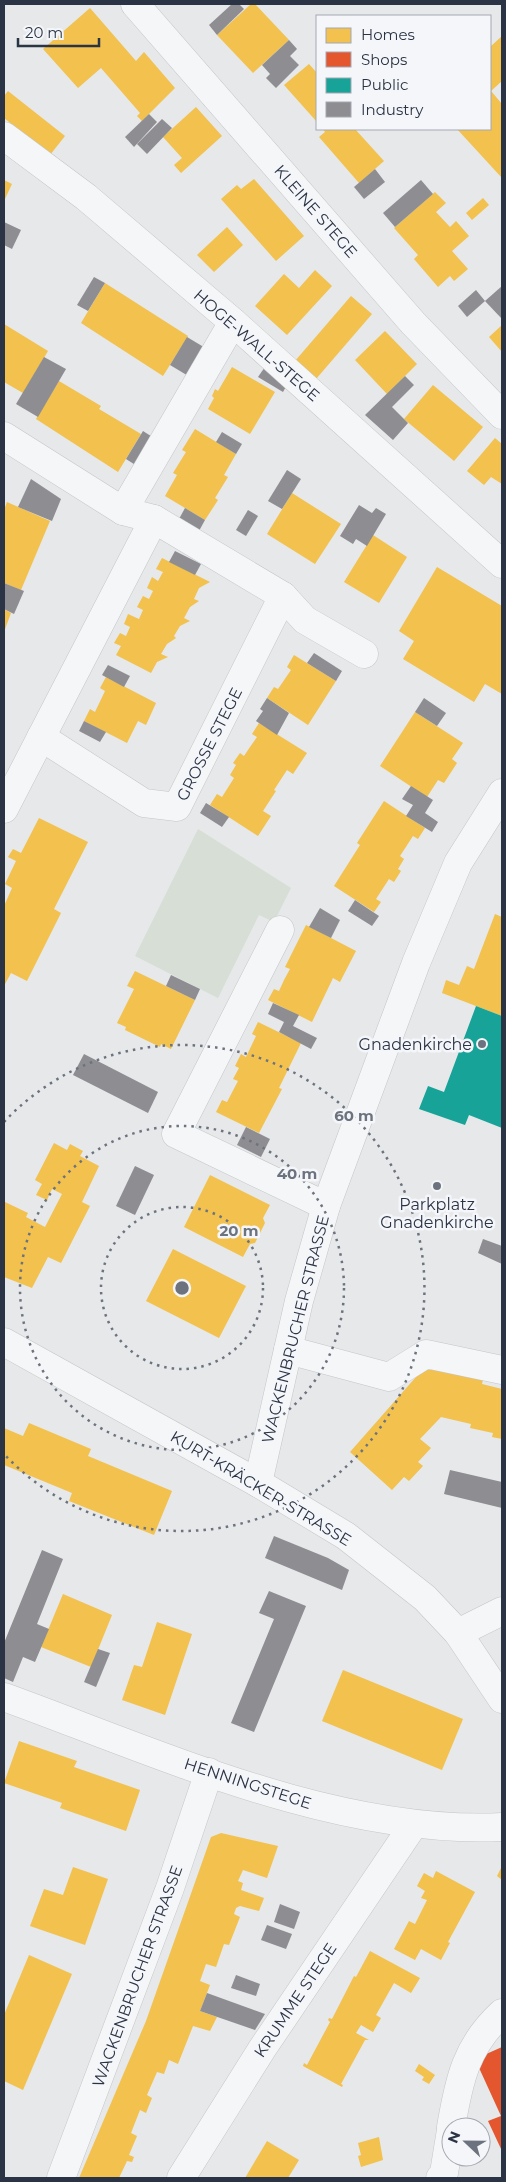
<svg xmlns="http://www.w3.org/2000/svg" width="506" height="2182" viewBox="0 0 506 2182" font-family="Montserrat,sans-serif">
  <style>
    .green { fill: #d6ded6 }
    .homes { fill: #f2c14e }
    .shops { fill: #e4572e }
    .public { fill: #17a398 }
    .industry { fill: #8d8d92 }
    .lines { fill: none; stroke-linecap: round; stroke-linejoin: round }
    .minor-casing { stroke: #c4c6c8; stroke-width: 29 }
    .minor { stroke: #f5f6f7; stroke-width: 28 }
    .ring { fill: none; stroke: #6c737f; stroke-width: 2.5; stroke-dasharray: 2.5 5 }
    .poi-dot { fill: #6c737f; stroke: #f4f6f9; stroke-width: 2 }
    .labels { text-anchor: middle; stroke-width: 5; stroke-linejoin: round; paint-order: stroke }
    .street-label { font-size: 16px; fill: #2b3445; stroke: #f4f6f9 }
    .poi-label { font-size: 16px; fill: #2b3445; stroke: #f4f6f9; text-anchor: end }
    .centre { fill: #6c737f; stroke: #f4f6f9; stroke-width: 2.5 }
    .ring-label { font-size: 15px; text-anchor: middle; font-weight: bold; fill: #6c737f; stroke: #f4f6f9; stroke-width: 5; stroke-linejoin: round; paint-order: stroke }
  </style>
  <rect width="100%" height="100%" fill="#e6e8ea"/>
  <polygon class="green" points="198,829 291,888 274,922 259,915 218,998 135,956"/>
  <g class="homes">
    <polygon points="251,4 255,4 289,40 253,73 217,35"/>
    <polygon points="90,8 136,61 144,52 175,88 142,121 137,116 140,113 101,68 78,88 43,49"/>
    <polygon points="502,36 502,81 491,91 502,104 502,178 457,129 490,129 490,47"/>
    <polygon points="309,64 317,73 317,122 284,85"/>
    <polygon points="8,91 65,136 50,155 4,118 4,96"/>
    <polygon points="196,107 222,136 181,173 174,165 182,158 163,137"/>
    <polygon points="323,129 355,129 384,161 359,183 319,137 325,132"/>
    <polygon points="254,179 304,236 276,261 221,199 237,185 241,189"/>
    <polygon points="4,180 12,184 4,201"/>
    <polygon points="435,192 446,203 436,212 450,227 456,221 469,236 452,251 468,269 454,281 450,276 438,287 414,259 418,255 394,228"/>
    <polygon points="483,198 489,205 472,220 466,213"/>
    <polygon points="227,227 243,245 214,272 197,255"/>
    <polygon points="315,270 332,286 287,335 255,306 284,274 299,288"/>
    <polygon points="105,283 188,336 163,376 81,323"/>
    <polygon points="351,296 372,314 316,379 295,361"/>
    <polygon points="4,324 48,351 23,393 4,382"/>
    <polygon points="502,325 502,352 489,337"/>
    <polygon points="385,331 417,364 387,394 355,360"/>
    <polygon points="232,367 275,392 250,434 208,409 214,398 212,396 215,389 218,391"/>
    <polygon points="59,381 101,406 99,409 141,434 118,472 36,419"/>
    <polygon points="433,385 483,427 454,461 404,419"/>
    <polygon points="195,429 236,454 224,475 228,477 215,498 218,500 205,520 165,496 177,475 173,473 186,452 182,450"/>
    <polygon points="495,438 502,444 502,484 491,477 484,485 467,471"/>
    <polygon points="292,493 341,524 315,564 267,534"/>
    <polygon points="7,502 50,521 21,590 4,583 4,510"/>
    <polygon points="373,535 407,557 379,603 344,582"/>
    <polygon points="162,558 210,582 199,588 194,599 199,601 190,607 184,618 190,621 180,626 174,636 176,638 167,644 161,654 168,657 157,662 151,673 116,655 121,646 114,643 120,633 126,636 130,627 124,624 128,614 139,619 143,610 137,607 143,596 149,599 153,591 147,588 152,577 158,581 163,572 156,569"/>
    <polygon points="437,567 502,606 502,694 485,684 474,702 403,659 414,641 399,631"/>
    <polygon points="4,609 11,613 4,632"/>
    <polygon points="294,655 336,681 308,725 267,698 274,687 278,689 291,670 287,667"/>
    <polygon points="106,677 156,703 146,725 138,721 127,743 84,721 90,709 95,712 105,691 100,688"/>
    <polygon points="415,712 463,743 452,759 457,763 444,783 438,780 427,797 380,766"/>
    <polygon points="259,723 307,753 293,774 287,770 274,790 276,791 263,811 271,816 258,836 210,805 217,794 222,797 234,778 230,775 236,765 233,763 240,753 244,756 250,747 257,737 252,734"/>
    <polygon points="384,801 425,828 418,839 413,836 400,856 404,859 398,869 401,871 394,882 389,879 376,899 381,902 374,912 334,886 360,845 357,843"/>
    <polygon points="39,818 88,842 54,909 61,913 27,981 11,973 4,986 4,906 12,888 5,884 16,861 8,857 13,849 21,853"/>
    <polygon points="495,914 502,917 502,1016 442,993 446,980 459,985 467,966 474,969"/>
    <polygon points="306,925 356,951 340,982 333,978 312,1022 268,1000 274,989 279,991 284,980 290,969 285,967"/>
    <polygon points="135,971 195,1000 171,1049 161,1044 160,1047 125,1030 126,1027 117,1023 134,989 127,986"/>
    <polygon points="258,1022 301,1043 279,1088 282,1089 259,1133 216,1112 222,1100 227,1102 238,1081 233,1079 239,1068 235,1066 241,1054 246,1057 256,1036 252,1034"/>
    <polygon points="54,1143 67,1150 70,1144 83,1151 80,1156 99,1166 82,1202 90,1206 61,1263 48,1257 32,1288 4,1277 4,1204 5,1202 28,1213 26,1217 45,1227 62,1194 52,1189 47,1200 36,1195 42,1184 35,1180"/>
    <polygon points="210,1175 270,1205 263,1218 265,1223 255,1243 250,1244 243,1257 184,1227"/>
    <polygon points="173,1249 246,1286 219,1338 146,1301"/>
    <polygon points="437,1364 461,1375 483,1380 482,1384 502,1389 502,1439 492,1437 493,1433 470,1428 471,1424 441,1417 420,1439 431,1448 418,1462 423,1466 409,1481 404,1477 392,1490 350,1452 423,1369 431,1370"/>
    <polygon points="29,1423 91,1449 88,1456 172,1491 154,1535 69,1501 72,1493 4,1465 4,1428 23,1436"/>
    <polygon points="63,1594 112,1615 91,1667 41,1647"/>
    <polygon points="157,1622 192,1634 165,1715 122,1700 134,1665 142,1667"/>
    <polygon points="343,1670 463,1719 442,1770 322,1721"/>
    <polygon points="19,1741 77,1761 74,1767 140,1790 126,1831 60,1808 62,1803 4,1783"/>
    <polygon points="221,1833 278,1846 267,1878 243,1870 238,1881 243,1883 241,1890 264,1898 259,1911 240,1906 236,1908 234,1914 240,1917 229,1945 224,1944 216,1967 206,1964 200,1981 210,1985 200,2011 217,2017 210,2031 193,2026 178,2064 169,2060 164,2074 157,2072 147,2095 152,2098 146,2113 140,2110 131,2133 137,2136 129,2155 134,2157 132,2162 127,2161 119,2178 79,2178 146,2021 211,1837"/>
    <polygon points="502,1866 502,1880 497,1876"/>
    <polygon points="73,1867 108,1879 85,1945 30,1926 44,1889 63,1895"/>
    <polygon points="436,1871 475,1892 448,1942 450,1943 441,1960 421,1949 415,1960 394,1949 409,1921 415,1924 427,1900 421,1898 425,1891 417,1886 424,1873 433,1878"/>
    <polygon points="370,1951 420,1978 411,1993 394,1983 376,2015 381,2018 373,2032 361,2025 356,2033 369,2040 365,2040 341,2084 343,2085 342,2087 303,2066 304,2063 307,2065 330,2022 328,2020 329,2018 332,2019 354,1976 356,1977"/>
    <polygon points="29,1955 72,1974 23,2090 4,2081 4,2015"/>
    <polygon points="419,2064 435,2075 429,2084 422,2080 424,2077 415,2071"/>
    <polygon points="379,2137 383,2160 361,2167 358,2156 361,2155 358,2143"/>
    <polygon points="267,2141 299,2160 288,2178 245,2178"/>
  </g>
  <polygon class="shops" points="502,2047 502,2151 488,2121 501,2116 475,2059"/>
  <polygon class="public" points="476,1006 502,1016 502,1128 469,1115 465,1125 419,1109 428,1086 444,1092"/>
  <g class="industry">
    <polygon points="232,4 239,4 244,9 217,35 209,25"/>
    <polygon points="289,40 297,49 290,56 299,65 276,88 266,78 270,74 262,65"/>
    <polygon points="149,114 157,122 134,147 125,137"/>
    <polygon points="162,119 172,128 147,154 137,144"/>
    <polygon points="375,169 385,182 364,199 354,187"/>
    <polygon points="421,180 433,194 395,227 383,213"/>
    <polygon points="4,222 21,230 12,249 4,245"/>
    <polygon points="94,277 105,283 88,311 77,305"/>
    <polygon points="502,286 502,319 485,301"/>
    <polygon points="476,290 485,301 467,317 458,306"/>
    <polygon points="187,337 207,349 190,377 170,365"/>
    <polygon points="44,357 66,369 38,417 16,404"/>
    <polygon points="267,364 288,383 283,392 258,377"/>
    <polygon points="405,376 414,385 392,407 408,423 393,440 365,415"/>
    <polygon points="143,431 154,438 137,466 126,459"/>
    <polygon points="222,432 242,444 236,454 216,442"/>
    <polygon points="287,470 301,479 282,509 268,501"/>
    <polygon points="31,479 61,499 52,521 18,507"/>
    <polygon points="359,505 372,513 376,508 386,514 367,546 356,539 353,544 340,536"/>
    <polygon points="185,508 205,520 199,531 179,519"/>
    <polygon points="248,510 258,516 246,536 236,530"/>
    <polygon points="175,551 201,564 195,575 169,562"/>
    <polygon points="4,583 24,591 14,614 4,609"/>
    <polygon points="314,653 342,671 336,681 307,663"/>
    <polygon points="108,665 130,676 124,687 102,675"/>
    <polygon points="267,698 289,713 277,735 256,721 263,711 260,709"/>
    <polygon points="424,698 446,713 437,726 415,712"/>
    <polygon points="84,721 106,732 100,742 79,731"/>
    <polygon points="411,786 433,800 425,813 438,822 432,832 406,816 413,805 402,799"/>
    <polygon points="206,803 229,817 222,827 200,813"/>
    <polygon points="355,900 379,916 372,926 348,911"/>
    <polygon points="320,908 340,920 331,938 309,927"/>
    <polygon points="171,975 200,989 195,1000 166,986"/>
    <polygon points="273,1003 299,1015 293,1026 317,1038 311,1049 279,1032 284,1022 268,1014"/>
    <polygon points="84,1054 158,1092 148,1113 73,1075"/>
    <polygon points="246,1127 270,1139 261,1157 237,1145"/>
    <polygon points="135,1166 154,1175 135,1215 116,1206"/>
    <polygon points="483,1239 502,1246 502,1264 478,1253"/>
    <polygon points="450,1470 502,1482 502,1508 444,1494"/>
    <polygon points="274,1536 328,1558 349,1570 342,1590 265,1558"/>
    <polygon points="42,1550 63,1559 37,1624 49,1629 35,1662 23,1657 13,1682 4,1678 4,1643"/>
    <polygon points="269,1591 306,1606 254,1732 231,1723 274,1619 259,1613"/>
    <polygon points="98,1649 110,1653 96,1687 84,1682"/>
    <polygon points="280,1904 300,1912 294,1929 274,1922"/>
    <polygon points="267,1925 292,1934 286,1949 261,1940"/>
    <polygon points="236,1975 260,1984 256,1996 231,1988"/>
    <polygon points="207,1993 265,2014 255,2030 200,2011"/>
  </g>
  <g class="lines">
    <defs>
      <g id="minor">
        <polyline points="135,4 413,323 502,415"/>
        <polyline points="4,136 86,197 233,322 502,564"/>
        <polyline points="4,436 123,511 154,519 283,596 305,620 364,654"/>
        <polyline points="123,511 233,322"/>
        <polyline points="41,737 144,803 177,807 283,596"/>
        <polyline points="4,809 154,519"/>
        <polyline points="280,930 176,1134 326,1206"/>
        <polyline points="4,1342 258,1483 346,1536 425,1598 458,1633 502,1699"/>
        <polyline points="288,1350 389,1377 426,1354 502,1370"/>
        <polyline points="258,1483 299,1301 326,1206 416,963 458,863 502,793"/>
        <polyline points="458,1633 502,1611"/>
        <path d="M4,1697c154,56 332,138 498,130"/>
        <path d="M451,2127c8,-47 15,-81 51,-114"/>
        <polyline points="61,2178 170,1888 209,1772"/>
        <polyline points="181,2178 262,2049 414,1824"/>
        <polyline points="440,2178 444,2173 451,2130"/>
      </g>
    </defs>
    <use href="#minor" class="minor-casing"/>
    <use href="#minor" class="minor"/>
  </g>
  <g class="ring">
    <circle cx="182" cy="1288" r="81"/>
    <circle cx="182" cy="1288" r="162"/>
    <path d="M4 1122A243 243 0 1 1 4 1454"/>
  </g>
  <g class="poi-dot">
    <circle cx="482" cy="1044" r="5"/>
    <circle cx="437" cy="1186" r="5"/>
  </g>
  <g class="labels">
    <g class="street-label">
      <text transform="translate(316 211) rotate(49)" y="6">KLEINE STEGE</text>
      <text transform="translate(257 345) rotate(41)" y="6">HOGE-WALL-STEGE</text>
      <text transform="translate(209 744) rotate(-63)" y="6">GROSSE STEGE</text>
      <text transform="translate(295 1329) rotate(-76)" y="6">WACKENBRUCHER STRASSE</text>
      <text transform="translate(261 1488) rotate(31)" y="6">KURT-KRÄCKER-STRASSE</text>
      <text transform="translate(248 1783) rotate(18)" y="6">HENNINGSTEGE</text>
      <text transform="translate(137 1976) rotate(-70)" y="6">WACKENBRUCHER STRASSE</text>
      <text transform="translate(295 2000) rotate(-56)" y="6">KRUMME STEGE</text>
    </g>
    <g class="poi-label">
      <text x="472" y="1050">Gnadenkirche</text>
      <text x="437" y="1210" text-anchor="middle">Parkplatz<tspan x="437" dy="18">Gnadenkirche</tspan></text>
    </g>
  </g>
  <circle cx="182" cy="1288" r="8" class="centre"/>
  <g class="ring-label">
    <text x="354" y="1121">60 m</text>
    <text x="297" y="1179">40 m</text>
    <text x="239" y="1236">20 m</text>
  </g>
  <rect width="506" height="2182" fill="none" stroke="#2b3445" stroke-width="10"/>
  <rect x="316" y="15" width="175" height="115" fill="#f4f6f9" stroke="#a4a8b1"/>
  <rect x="326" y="28" width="25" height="15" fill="#f2c14e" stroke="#a4a8b1"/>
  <text x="361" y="40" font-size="15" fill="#2b3445">Homes</text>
  <rect x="326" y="52" width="25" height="15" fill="#e4572e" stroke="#a4a8b1"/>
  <text x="361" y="65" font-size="15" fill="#2b3445">Shops</text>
  <rect x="326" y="78" width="25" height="15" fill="#17a398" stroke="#a4a8b1"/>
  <text x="361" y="90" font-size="15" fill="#2b3445">Public</text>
  <rect x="326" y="102" width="25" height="15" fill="#8d8d92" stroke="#a4a8b1"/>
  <text x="361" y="115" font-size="15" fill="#2b3445">Industry</text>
  <g transform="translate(466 2142) rotate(292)"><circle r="24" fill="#f4f6f9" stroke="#a4a8b1"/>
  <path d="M0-4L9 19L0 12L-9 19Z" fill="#6c737f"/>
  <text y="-8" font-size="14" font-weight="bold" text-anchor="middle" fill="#2b3445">N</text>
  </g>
  <path d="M18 38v8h81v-8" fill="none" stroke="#2b3445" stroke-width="2.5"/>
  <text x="25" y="38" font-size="15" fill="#2b3445" stroke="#f4f6f9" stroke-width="4" paint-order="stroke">20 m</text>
</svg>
